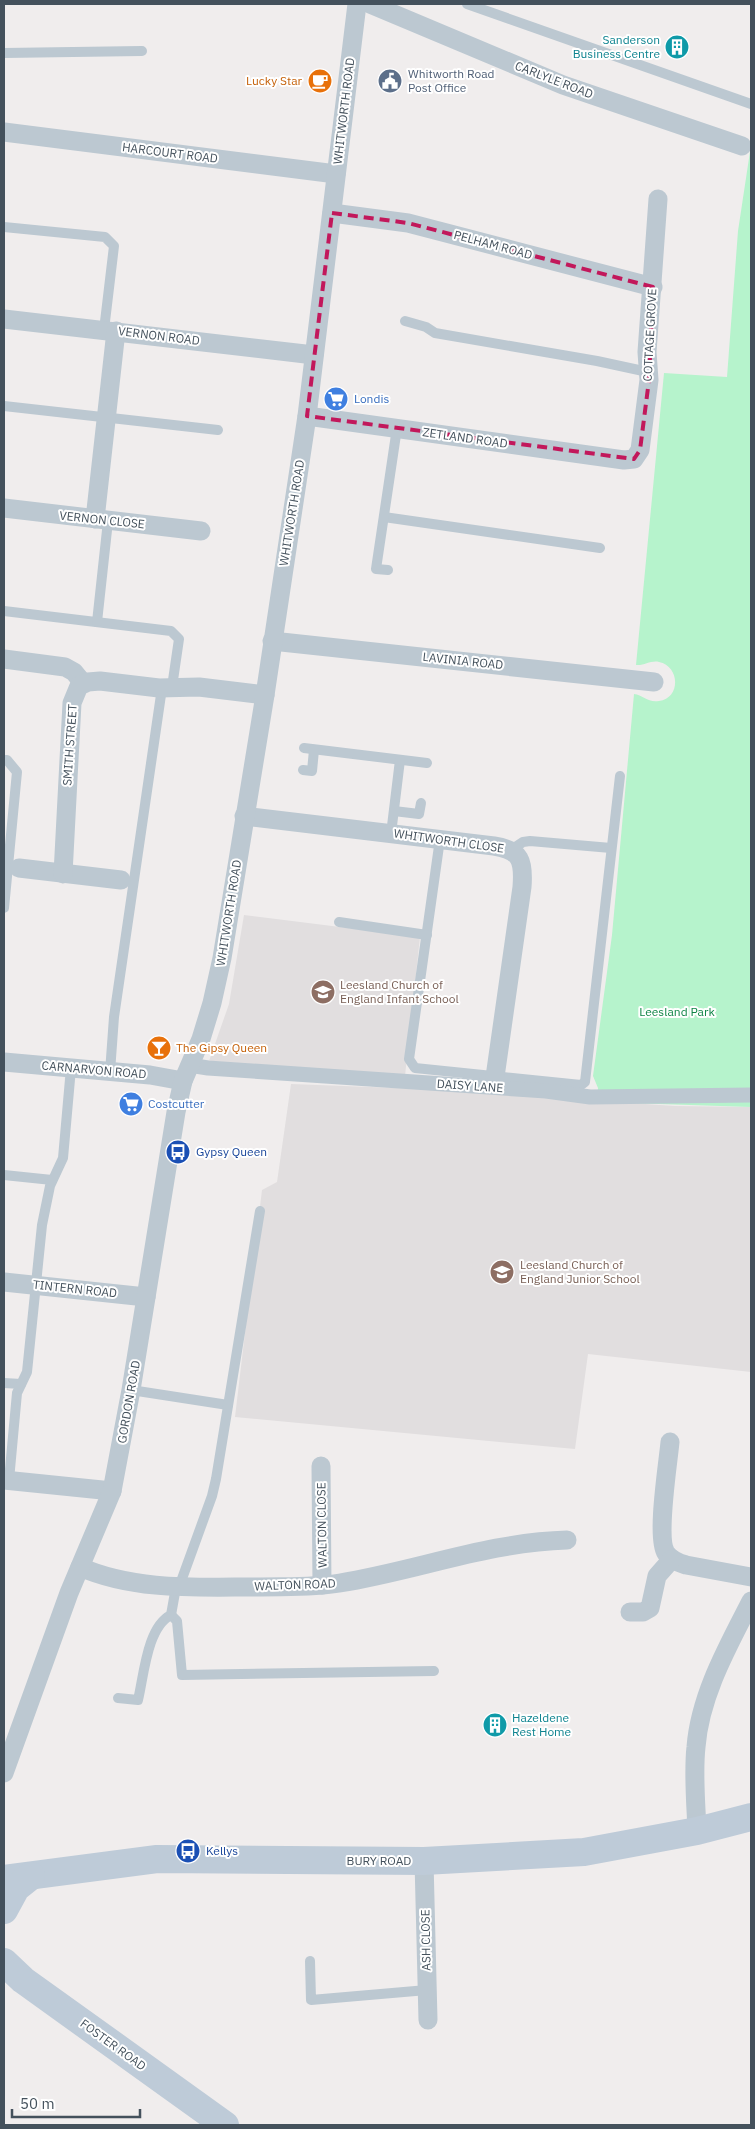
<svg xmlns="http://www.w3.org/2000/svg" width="755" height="2129" viewBox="0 0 755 2129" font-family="'IBM Plex Sans',sans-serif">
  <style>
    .education { fill: #e1dedf }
    .green { fill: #b6f3cc }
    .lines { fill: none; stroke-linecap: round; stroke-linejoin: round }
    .service { stroke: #bcc8d1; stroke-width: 10 }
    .pedestrian { stroke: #bcc8d1; stroke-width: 15 }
    .minor { stroke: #bcc8d1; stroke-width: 19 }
    .secondary { stroke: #becbd8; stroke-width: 28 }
    .marked { fill: none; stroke: #c2185b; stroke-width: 4; stroke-dasharray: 10 6; stroke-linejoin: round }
    .labels { text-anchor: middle; stroke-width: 4; stroke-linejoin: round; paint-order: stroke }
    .culture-label { font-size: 12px; fill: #0d838f; stroke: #fff; text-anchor: end }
    .service-label { font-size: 12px; fill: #4e5e75; stroke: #fff; text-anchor: start }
    .street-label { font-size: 12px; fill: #44515c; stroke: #fff }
    .food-label { font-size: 12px; fill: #c56008; stroke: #fff; text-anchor: end }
    .shop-label { font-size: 12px; fill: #366cbe; stroke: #fff; text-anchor: start }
    .education-label { font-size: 12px; fill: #785e54; stroke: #fff; text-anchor: start }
    .park-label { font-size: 12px; fill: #0e8445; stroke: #fff }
    .transit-label { font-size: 12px; fill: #164399; stroke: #fff; text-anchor: start }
  </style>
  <rect width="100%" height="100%" fill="#f0eded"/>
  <g class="education">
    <polygon points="244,915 420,937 405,1076 209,1061 229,1004"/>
    <polygon points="291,1084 424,1089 675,1106 751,1107 751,1372 588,1354 575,1449 235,1417 262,1190 277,1182"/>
  </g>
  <path class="green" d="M751,145v962l-154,-5 1,-14 -5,-12 19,-141 22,-241c9,1 14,9 25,7 22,-3 21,-35 0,-39 -8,-2 -15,4 -23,3l28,-292 63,4 11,-146z"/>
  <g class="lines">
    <g class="service">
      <polyline points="467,4 751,104"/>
      <polyline points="4,53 142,51"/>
      <polyline points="4,227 105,237 114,246 104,330"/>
      <polyline points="405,321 426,327 435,333 597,361 648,372"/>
      <polyline points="4,406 218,430"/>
      <polyline points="384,517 600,548"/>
      <polyline points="388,570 376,569 397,428"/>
      <polyline points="4,611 171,631 179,639 172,687"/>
      <polyline points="97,622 108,521"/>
      <polyline points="304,748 427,763"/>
      <polyline points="4,760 7,760 17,772 4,908"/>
      <polyline points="303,770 312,771 314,750"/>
      <polyline points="394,811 419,814 421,803"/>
      <polyline points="391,834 400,760"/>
      <polyline points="440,839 409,1059 415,1068 581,1085 585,1082 620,776"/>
      <polyline points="511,850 523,842 530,841 611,848"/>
      <polyline points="339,922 427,935"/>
      <polyline points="110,1072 114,1017 162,688"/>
      <polyline points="4,1175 52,1180"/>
      <polyline points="4,1383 21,1384"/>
      <polyline points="131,1390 228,1405"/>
      <polyline points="9,1480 17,1393 27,1372 42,1225 50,1186 63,1158 71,1068"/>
      <polyline points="179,1587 212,1496 216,1479 260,1211"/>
      <polyline points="171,1615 177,1621 182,1675 434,1671"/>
      <polyline points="171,1615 176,1587"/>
      <path d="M118,1698l20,2c6,-25 9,-73 33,-85"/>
      <polyline points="310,1961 311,2000 427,1990"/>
    </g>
    <polyline class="pedestrian" points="189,1065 208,1068 546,1091 590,1097 751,1095"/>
    <g class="minor">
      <polyline points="370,4 563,85 742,146"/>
      <polyline points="4,132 336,174"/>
      <polyline points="332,213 408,223 653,287"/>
      <polyline points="4,319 314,355"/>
      <polyline points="307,416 624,460 634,459 640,450 649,380 647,352 658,199"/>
      <polyline points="4,508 201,531"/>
      <polyline points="95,519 116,331"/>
      <polyline points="272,641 654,682"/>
      <polyline points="4,659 65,667 74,672 83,683"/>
      <path d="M244,816l250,30c27,4 30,15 28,41l-27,190"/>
      <polyline points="19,868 121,880"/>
      <polyline points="63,874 72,703 79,686 88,682 100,681 159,688 199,687 265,695"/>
      <polyline points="4,1062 150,1075 183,1081"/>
      <polyline points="4,1282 146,1297"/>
      <path d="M670,1442c-2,22 -14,96 -4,111 5,7 13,10 20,12l65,12"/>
      <polyline points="321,1466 322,1585"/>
      <polyline points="4,1480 112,1491"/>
      <path d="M80,1567c55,24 118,20 176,20 28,-1 56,1 84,-4 76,-12 149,-41 227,-43"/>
      <polyline points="630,1612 643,1612 650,1608 657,1576 672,1559"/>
      <polyline points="4,1773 69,1593 112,1491 131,1390 176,1112 183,1081 201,1039 212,1003 222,958 265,695 307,416 357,4"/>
      <path d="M697,1831c-1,-28 -4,-57 -1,-84 4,-52 32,-101 55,-146"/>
      <polyline points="424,1861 428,2020"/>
    </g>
    <g class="secondary">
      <polyline points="4,1879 157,1859 424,1861 584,1852 697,1831 751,1817"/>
      <polyline points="4,1910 16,1888 31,1876"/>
      <polyline points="4,1962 23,1980 225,2125"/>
    </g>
  </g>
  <path class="marked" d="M332,213l76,10 245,64 -4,93 -9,70 -6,9 -327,-43z"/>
  <defs>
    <symbol id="building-disc" viewBox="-11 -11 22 22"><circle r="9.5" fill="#0f9aa8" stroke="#fff"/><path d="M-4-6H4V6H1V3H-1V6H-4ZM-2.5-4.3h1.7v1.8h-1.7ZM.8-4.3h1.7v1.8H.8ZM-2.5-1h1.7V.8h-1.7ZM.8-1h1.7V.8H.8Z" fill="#fff"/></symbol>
    <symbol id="cafe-disc" viewBox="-11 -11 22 22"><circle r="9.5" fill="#e8710a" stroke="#fff"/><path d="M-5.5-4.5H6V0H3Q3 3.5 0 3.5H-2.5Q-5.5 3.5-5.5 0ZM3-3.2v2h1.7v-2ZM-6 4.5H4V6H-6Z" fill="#fff"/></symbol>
    <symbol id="civic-disc" viewBox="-11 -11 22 22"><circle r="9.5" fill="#5c6f8a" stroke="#fff"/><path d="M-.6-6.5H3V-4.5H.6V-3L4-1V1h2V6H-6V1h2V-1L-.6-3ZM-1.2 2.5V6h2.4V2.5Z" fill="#fff"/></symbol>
    <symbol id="supermarket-disc" viewBox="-11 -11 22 22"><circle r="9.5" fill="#3f7fe0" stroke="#fff"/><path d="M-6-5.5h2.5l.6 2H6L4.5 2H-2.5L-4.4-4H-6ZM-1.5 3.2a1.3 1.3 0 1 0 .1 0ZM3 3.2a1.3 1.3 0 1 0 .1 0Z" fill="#fff"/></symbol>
    <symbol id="school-disc" viewBox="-11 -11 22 22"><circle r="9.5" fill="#8d6e63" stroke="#fff"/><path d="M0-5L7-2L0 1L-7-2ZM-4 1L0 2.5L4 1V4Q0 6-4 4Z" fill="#fff"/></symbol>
    <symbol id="bar-disc" viewBox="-11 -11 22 22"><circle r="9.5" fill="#e8710a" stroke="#fff"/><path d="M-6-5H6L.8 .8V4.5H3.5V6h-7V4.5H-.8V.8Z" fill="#fff"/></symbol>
    <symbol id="bus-disc" viewBox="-11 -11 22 22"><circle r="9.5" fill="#1a4fb4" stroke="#fff"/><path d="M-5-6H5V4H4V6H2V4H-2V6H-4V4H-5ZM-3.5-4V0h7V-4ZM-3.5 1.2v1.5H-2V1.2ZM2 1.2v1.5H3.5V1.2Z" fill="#fff"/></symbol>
  </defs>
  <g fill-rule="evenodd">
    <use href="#building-disc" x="663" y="33" width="28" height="28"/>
    <use href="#cafe-disc" x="306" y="67" width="28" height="28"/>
    <use href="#civic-disc" x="376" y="67" width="28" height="28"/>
    <use href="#supermarket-disc" x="322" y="385" width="28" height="28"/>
    <use href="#school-disc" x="309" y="978" width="28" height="28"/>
    <use href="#bar-disc" x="145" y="1034" width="28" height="28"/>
    <use href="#supermarket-disc" x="117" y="1090" width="28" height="28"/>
    <use href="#bus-disc" x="164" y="1138" width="28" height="28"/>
    <use href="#school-disc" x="488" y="1258" width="28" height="28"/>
    <use href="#building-disc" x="481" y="1711" width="28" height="28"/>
    <use href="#bus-disc" x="174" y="1837" width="28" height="28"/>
  </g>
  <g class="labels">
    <g class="culture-label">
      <text x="660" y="44">Sanderson<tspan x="660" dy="14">Business Centre</tspan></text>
      <text x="512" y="1722" text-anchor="start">Hazeldene<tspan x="512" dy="14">Rest Home</tspan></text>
    </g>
    <g class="service-label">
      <text x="408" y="78">Whitworth Road<tspan x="408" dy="14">Post Office</tspan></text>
    </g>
    <g class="street-label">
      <text transform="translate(554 80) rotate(21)" y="4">CARLYLE ROAD</text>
      <text transform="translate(344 111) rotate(-83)" y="4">WHITWORTH ROAD</text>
      <text transform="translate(170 153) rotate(7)" y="4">HARCOURT ROAD</text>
      <text transform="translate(493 245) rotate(15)" y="4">PELHAM ROAD</text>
      <text transform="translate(650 335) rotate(-87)" y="4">COTTAGE GROVE</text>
      <text transform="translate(159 336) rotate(7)" y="4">VERNON ROAD</text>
      <text transform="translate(465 438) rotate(8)" y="4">ZETLAND ROAD</text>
      <text transform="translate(292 513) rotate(-81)" y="4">WHITWORTH ROAD</text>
      <text transform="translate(102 520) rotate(6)" y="4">VERNON CLOSE</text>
      <text transform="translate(463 661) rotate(6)" y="4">LAVINIA ROAD</text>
      <text transform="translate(70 745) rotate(-86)" y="4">SMITH STREET</text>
      <text transform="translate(449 841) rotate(8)" y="4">WHITWORTH CLOSE</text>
      <text transform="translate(229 913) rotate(-81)" y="4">WHITWORTH ROAD</text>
      <text transform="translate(94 1070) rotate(5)" y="4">CARNARVON ROAD</text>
      <text transform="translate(470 1086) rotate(4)" y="4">DAISY LANE</text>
      <text transform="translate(75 1289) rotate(6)" y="4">TINTERN ROAD</text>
      <text transform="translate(129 1402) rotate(-80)" y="4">GORDON ROAD</text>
      <text transform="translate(322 1525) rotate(-91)" y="4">WALTON CLOSE</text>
      <text transform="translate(295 1585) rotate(-2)" y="4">WALTON ROAD</text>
      <text x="379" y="1865">BURY ROAD</text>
      <text transform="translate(426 1940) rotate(-91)" y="4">ASH CLOSE</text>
      <text transform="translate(113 2045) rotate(36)" y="4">FOSTER ROAD</text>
    </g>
    <g class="food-label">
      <text x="302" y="85">Lucky Star</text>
      <text x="176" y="1052" text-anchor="start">The Gipsy Queen</text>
    </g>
    <g class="shop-label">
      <text x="354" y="403">Londis</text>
      <text x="148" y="1108">Costcutter</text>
    </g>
    <g class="education-label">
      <text x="340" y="989">Leesland Church of<tspan x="340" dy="14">England Infant School</tspan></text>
      <text x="520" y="1269">Leesland Church of<tspan x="520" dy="14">England Junior School</tspan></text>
    </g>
    <g class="park-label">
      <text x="677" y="1016">Leesland Park</text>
    </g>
    <g class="transit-label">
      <text x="196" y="1156">Gypsy Queen</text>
      <text x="206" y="1855">Kellys</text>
    </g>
  </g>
  <rect width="755" height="2129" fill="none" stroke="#44515c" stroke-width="10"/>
  <path d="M12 2109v8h128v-8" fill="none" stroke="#44515c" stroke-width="2.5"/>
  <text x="20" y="2109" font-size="15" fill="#44515c" stroke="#ffffff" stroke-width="4" paint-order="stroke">50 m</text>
</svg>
